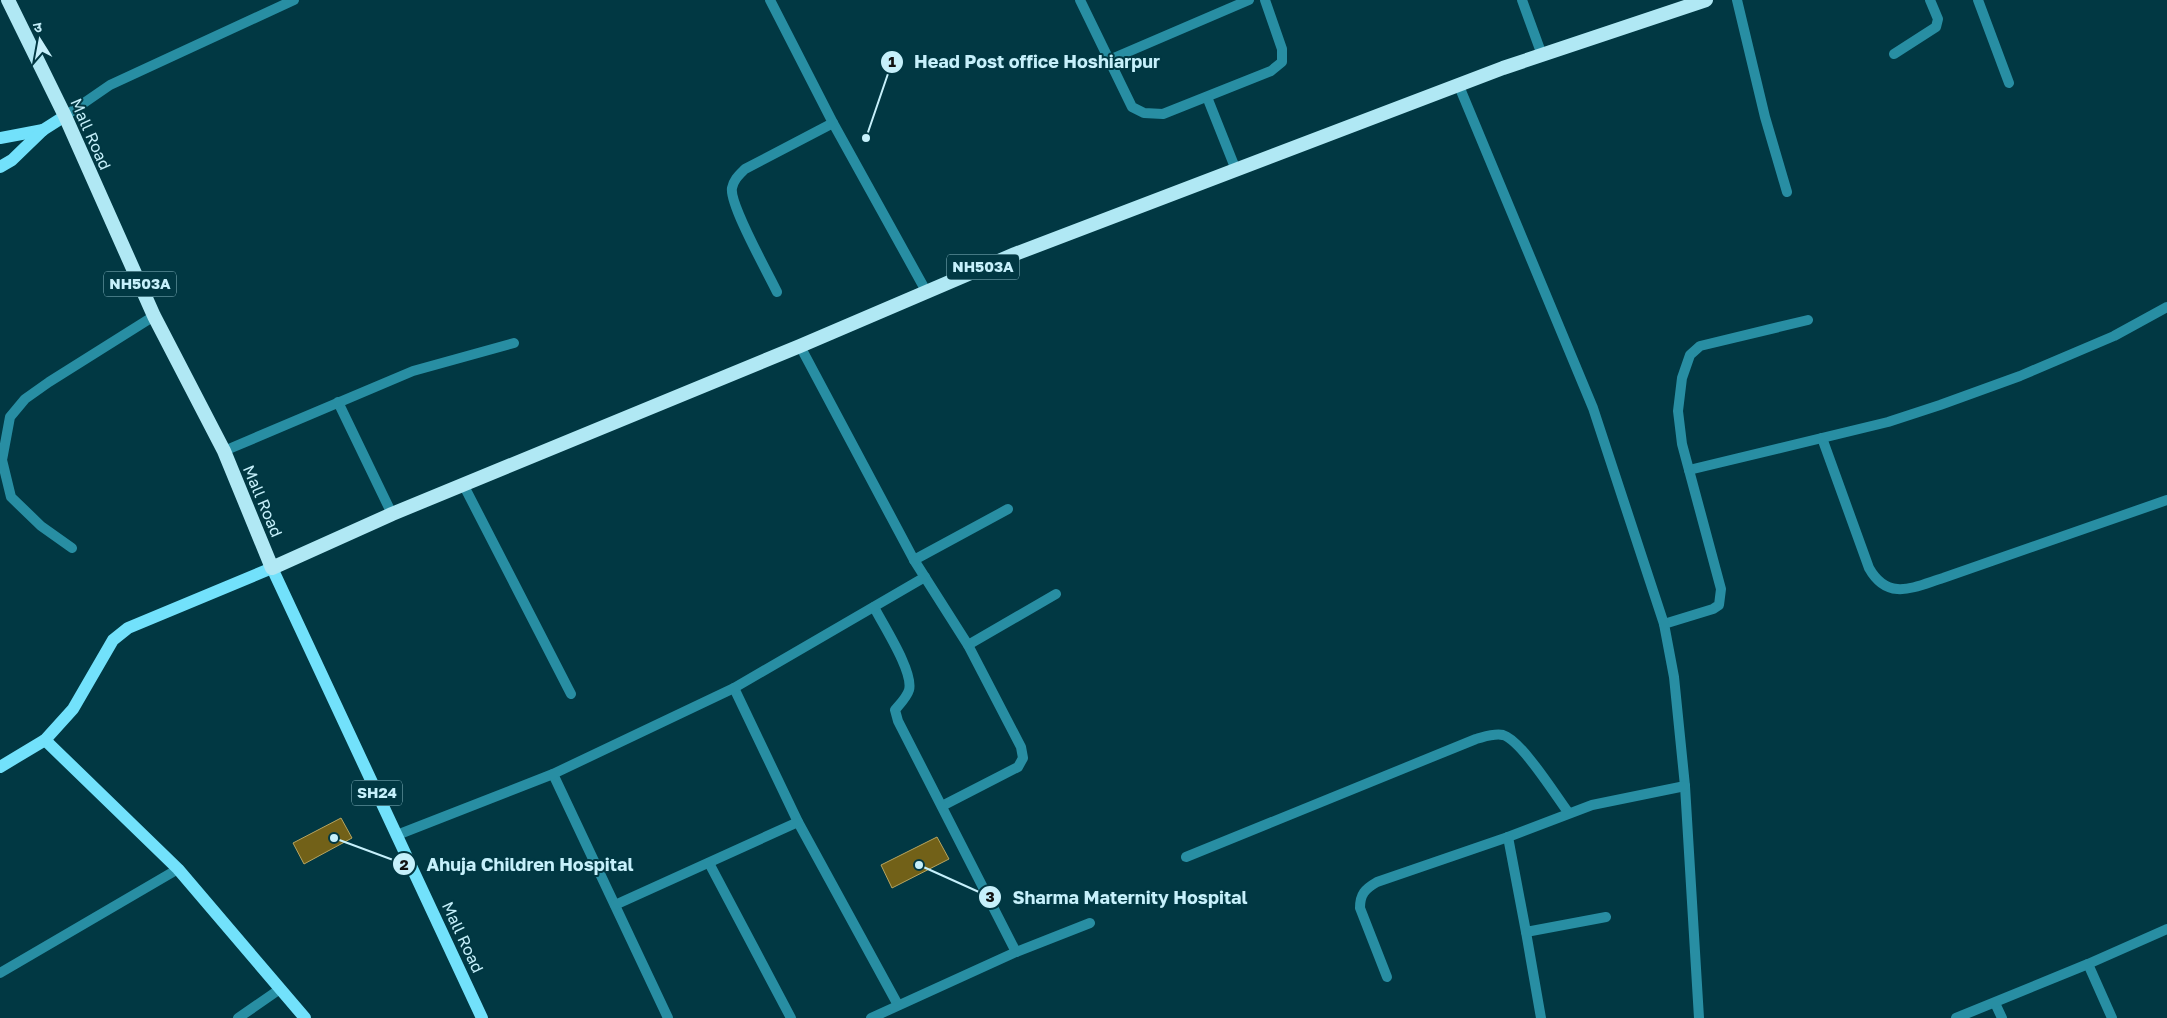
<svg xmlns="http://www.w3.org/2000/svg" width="2167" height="1018" viewBox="0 0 2167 1018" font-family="'Golos Text','Noto Sans Devanagari',sans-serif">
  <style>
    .building { fill: #726118; stroke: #b7a560 }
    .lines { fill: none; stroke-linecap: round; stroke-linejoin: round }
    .service { stroke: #288ea3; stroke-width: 10 }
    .minor { stroke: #288ea3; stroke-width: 10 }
    .primary { stroke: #72e1fb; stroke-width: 12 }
    .trunk { stroke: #b0e8f4; stroke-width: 14 }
    .labels { text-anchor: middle; stroke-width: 4; stroke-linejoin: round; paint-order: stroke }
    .shield { fill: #013843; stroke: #8bb9c4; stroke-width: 1 }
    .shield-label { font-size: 15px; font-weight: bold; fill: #c6f0fb }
    .street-label { font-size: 16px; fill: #c6f0fb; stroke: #013843 }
    .leader { fill: none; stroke: #c6f0fb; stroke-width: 2 }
    .callout-dot { fill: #c6f0fb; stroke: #013843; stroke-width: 2 }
    .mark-label { font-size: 15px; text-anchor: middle; font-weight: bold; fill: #111 }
    .callout-label { font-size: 18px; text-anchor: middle; font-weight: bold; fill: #c6f0fb; stroke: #013843; stroke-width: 4; stroke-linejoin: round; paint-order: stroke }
  </style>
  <rect width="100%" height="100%" fill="#013843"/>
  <g class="building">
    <polygon points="341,818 352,838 304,864 293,843"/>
    <polygon points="937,837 949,859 892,888 881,865"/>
  </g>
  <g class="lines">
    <g class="service">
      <polyline points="1080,0 1132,107 1144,113 1163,114 1271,71 1282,62 1282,49 1265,0"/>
      <polyline points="1109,60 1249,0"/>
      <polyline points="1207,97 1236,170"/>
      <path d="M777,292c-9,-19 -48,-88 -45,-104 2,-9 7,-13 13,-19l88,-46"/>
      <path d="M1822,438l47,130c19,34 45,19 74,10l224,-78"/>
      <polyline points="1689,470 1888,422 1940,405 2020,376 2114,336 2167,307"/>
      <polyline points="464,486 571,694"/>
      <polyline points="72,548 41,526 11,497 2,460 10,417 25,399 49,382 154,316"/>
      <polyline points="1664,624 1713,609 1719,605 1721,589 1682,444 1678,411 1682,378 1690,355 1700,346 1808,320"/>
      <path d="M1186,857l290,-118c8,-2 18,-6 27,-4 18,5 53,61 65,77"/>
    </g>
    <g class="minor">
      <polyline points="770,0 833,123 926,291"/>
      <polyline points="1522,0 1542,55"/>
      <polyline points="1737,0 1765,117 1787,192"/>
      <polyline points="1978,0 2009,83"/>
      <polyline points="1894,54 1936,27 1938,19 1930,0"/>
      <polyline points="1459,86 1593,408 1664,624 1674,677 1685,786 1699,1018"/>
      <polyline points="65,116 110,85 294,0"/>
      <polyline points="800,346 914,560 968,645 1021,747 1023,758 1018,767 942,806"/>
      <polyline points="338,402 392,514"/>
      <polyline points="224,451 413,371 514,343"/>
      <polyline points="914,560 1008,509"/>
      <path d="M874,607c9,18 40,65 35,83 -2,7 -9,14 -14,20l3,11 118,231"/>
      <polyline points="968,645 1056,594"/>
      <polyline points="734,688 798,822 898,1005"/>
      <polyline points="553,774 668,1018"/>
      <polyline points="397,835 553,774 734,688 925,577"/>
      <polyline points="709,863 791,1018"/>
      <polyline points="615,905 798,822"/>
      <polyline points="1606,917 1526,932 1508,837 1592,805 1685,786"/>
      <polyline points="1526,932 1541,1018"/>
      <polyline points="2088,964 2112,1018"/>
      <polyline points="0,973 178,869"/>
      <path d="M1387,977l-27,-69c0,-14 5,-19 17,-26l131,-45"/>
      <polyline points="1995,1003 2002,1018"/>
      <polyline points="238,1018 280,989"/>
      <polyline points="871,1018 1016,952 1090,923"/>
      <polyline points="1956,1018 2088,964 2167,929"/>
    </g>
    <g class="primary">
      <polyline points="0,138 43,130"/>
      <polyline points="0,167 12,160 43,130 65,116"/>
      <polyline points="45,740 178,869 305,1018"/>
      <polyline points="0,767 45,740 73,709 113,640 128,628 272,568 482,1018"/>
    </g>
    <polyline class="trunk" points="8,0 65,116 154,316 224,451 272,568 392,514 800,346 1015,254 1503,68 1706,0"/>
  </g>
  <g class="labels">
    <g class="shield">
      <rect x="947" y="254.5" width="72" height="25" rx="4"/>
      <rect x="104" y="271.5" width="72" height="25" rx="4"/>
      <rect x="352" y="780.5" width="50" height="25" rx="4"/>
    </g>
    <g class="shield-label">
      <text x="983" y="272">NH503A</text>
      <text x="140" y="289">NH503A</text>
      <text x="377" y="798">SH24</text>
    </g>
    <g class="street-label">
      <text transform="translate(91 134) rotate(66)" y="6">Mall Road</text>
      <text transform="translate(263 501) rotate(67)" y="6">Mall Road</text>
      <text transform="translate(463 937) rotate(65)" y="6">Mall Road</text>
    </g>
  </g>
  <path class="leader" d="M866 138L892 62M334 838L404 864M919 865L990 897"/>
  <g class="callout-dot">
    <circle cx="866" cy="138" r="5"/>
    <circle cx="334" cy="838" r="5"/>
    <circle cx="919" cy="865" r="5"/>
    <circle cx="892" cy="62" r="12"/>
    <circle cx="404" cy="864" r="12"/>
    <circle cx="990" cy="897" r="12"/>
  </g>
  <g class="mark-label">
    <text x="892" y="67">1</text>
    <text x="404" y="870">2</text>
    <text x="990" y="902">3</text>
  </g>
  <g class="callout-label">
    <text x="1037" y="68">Head Post office Hoshiarpur</text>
    <text x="530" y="871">Ahuja Children Hospital</text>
    <text x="1130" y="904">Sharma Maternity Hospital</text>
  </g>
  <g transform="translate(40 40) rotate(349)" stroke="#013843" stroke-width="4" paint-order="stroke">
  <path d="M0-4L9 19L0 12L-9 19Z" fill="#c6f0fb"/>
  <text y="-8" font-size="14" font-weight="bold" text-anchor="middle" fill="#c6f0fb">उ</text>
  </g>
</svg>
